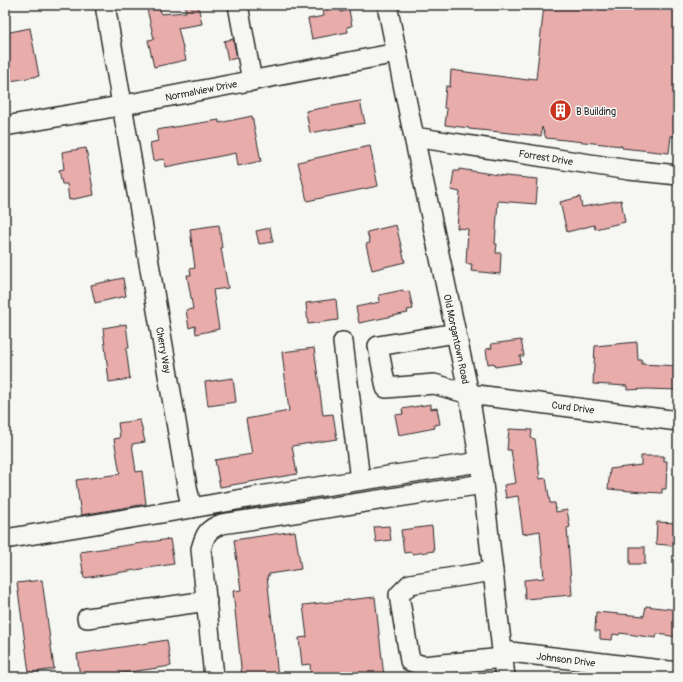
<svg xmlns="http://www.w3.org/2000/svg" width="683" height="682" viewBox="0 0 683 682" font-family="Pangolin,sans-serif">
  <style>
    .building { fill: #e8acab; stroke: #2b2b2b }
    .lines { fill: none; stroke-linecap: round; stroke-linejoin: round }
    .minor-casing { stroke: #2b2b2b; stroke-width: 22 }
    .minor { stroke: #f6f6f2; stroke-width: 19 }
    .labels { text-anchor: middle; stroke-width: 3; stroke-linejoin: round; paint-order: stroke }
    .street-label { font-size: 10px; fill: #2b2b2b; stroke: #f6f6f2 }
    .poi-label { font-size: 10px; fill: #2b2b2b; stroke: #f6f6f2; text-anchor: start }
  </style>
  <rect width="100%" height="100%" fill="#f6f6f2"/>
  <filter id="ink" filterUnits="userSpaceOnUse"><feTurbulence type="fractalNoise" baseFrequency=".025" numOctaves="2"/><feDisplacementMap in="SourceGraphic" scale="8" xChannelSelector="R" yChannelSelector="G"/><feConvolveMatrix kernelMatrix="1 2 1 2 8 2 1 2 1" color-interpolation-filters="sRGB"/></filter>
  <g filter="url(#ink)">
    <g class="building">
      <polygon points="146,5 159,5 161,14 186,12 185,5 198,5 202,24 178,28 186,60 154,67 148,40 154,39"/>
      <polygon points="334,5 339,5 341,12 349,10 352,26 347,27 348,32 312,39 308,19 324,16 323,7"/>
      <polygon points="544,5 678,5 678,80 675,114 678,115 675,136 671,136 669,153 622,148 622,146 546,138 542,127 541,136 469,129 469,128 445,125 447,109 444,108 446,86 450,87 451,70 528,80 528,78 536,79"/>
      <polygon points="30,28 39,76 5,82 5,33"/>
      <polygon points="233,39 237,58 228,60 224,41"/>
      <polygon points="360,101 365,123 310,133 306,111"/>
      <polygon points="252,116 261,161 238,166 236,153 165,167 164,159 153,161 150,143 158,141 156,130 219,120 219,123"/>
      <polygon points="370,146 378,186 307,201 298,162"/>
      <polygon points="86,148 94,195 69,200 67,184 62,184 59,170 64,169 62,152"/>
      <polygon points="459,169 505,176 538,179 536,204 498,201 495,244 497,244 496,253 501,253 500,274 471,271 472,264 466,264 468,229 457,228 460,192 451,190 454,171 459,171"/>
      <polygon points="580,197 582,207 621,200 625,222 595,229 594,225 567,232 560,202"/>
      <polygon points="219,225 222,248 221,248 228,288 213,290 219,329 196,334 195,326 189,328 186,310 193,309 187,275 191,275 190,269 195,268 190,229"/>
      <polygon points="396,225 405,262 372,270 366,244 370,243 367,232"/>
      <polygon points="270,228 273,242 259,244 256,231"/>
      <polygon points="123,278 126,296 95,303 91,285"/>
      <polygon points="403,290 403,292 409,291 413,309 407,310 408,313 359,323 356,307 380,302 379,295"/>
      <polygon points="336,299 338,320 308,324 306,303"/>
      <polygon points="126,324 129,348 126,348 130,379 109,382 103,328"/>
      <polygon points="521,340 524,356 520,356 521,363 495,367 494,363 488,364 486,349 492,348 491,344"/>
      <polygon points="637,342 638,360 642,360 642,364 678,366 678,390 647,389 627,390 627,386 593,384 595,346"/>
      <polygon points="314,348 323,415 333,414 337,439 292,446 297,474 220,487 215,460 252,454 246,419 289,411 282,352"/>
      <polygon points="233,378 236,402 208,406 205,382"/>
      <polygon points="431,404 431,409 437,408 440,424 434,425 435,428 399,435 395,415 403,414 402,409"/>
      <polygon points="140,420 145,442 132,444 136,472 142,471 146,504 81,515 76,480 120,474 114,439 120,438 118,423"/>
      <polygon points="509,429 532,430 531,438 535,439 540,479 546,478 550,503 555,503 556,512 567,510 570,527 567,528 572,595 525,599 524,580 544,578 540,531 523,534 518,496 506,498 504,485 516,483 511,450 507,450"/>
      <polygon points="641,456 664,456 664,461 667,461 666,489 662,489 662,493 643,492 608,489 610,469 641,465"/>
      <polygon points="657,522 678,523 677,546 656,544"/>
      <polygon points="389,526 391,540 376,542 374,527"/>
      <polygon points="432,526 434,551 412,554 411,552 404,553 401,530"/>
      <polygon points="295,531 301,569 269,574 269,576 267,576 278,677 242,677 233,591 241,590 234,540"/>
      <polygon points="170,539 174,564 84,578 80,552"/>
      <rect x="630" y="547" width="15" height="17"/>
      <polygon points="42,580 54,669 29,673 17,583"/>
      <polygon points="375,597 384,677 311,677 310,664 302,665 299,638 307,637 303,605"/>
      <polygon points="646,606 678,610 678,637 657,634 656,638 620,633 619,635 613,634 612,640 600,639 600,631 595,631 596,612 644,616"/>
      <polygon points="167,640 171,666 96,677 80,677 77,654"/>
    </g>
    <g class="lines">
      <defs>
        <g id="minor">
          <polyline points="238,5 252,81"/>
          <polyline points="387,5 411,123 469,394 483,484 505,677"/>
          <polyline points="5,126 103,109 397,53"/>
          <polyline points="414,137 629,170 678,175"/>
          <polyline points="456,333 378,346 386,388 434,384 469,394 678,421"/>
          <polyline points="343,342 360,480"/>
          <polyline points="192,508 259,496 479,462"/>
          <polyline points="5,539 192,508 188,492 105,5"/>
          <polyline points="493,571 410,584 399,595 410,661 423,666 503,658"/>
          <polyline points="87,618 207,601"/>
          <polyline points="502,651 678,672"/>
          <path d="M214,677l-13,-128c4,-14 6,-20 21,-25l261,-40"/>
        </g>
      </defs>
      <use href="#minor" class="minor-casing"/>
      <use href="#minor" class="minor"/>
    </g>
  </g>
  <defs>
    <symbol id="building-disc" viewBox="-11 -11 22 22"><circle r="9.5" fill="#c8321e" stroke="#f6f6f2"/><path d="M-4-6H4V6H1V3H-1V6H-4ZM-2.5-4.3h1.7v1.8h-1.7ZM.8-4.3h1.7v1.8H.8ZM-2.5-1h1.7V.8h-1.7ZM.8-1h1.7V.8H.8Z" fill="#fff"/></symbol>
  </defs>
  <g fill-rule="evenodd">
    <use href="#building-disc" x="548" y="98" width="25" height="25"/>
  </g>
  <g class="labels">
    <g class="street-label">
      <text transform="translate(201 90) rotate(-11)" y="4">Normalview Drive</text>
      <text transform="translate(546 157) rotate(9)" y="4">Forrest Drive</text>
      <text transform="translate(457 339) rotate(78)" y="4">Old Morgantown Road</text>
      <text transform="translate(164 350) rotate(80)" y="4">Cherry Way</text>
      <text transform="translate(573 407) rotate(7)" y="4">Curd Drive</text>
      <text transform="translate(566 659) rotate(7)" y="4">Johnson Drive</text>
    </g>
    <g class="poi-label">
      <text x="576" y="115">B Building</text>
    </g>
  </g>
  <rect width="683" height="682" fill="none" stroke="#f6f6f2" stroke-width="20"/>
  <rect x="10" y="10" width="663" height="662" fill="none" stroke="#2b2b2b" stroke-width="1.5" filter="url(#ink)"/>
</svg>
